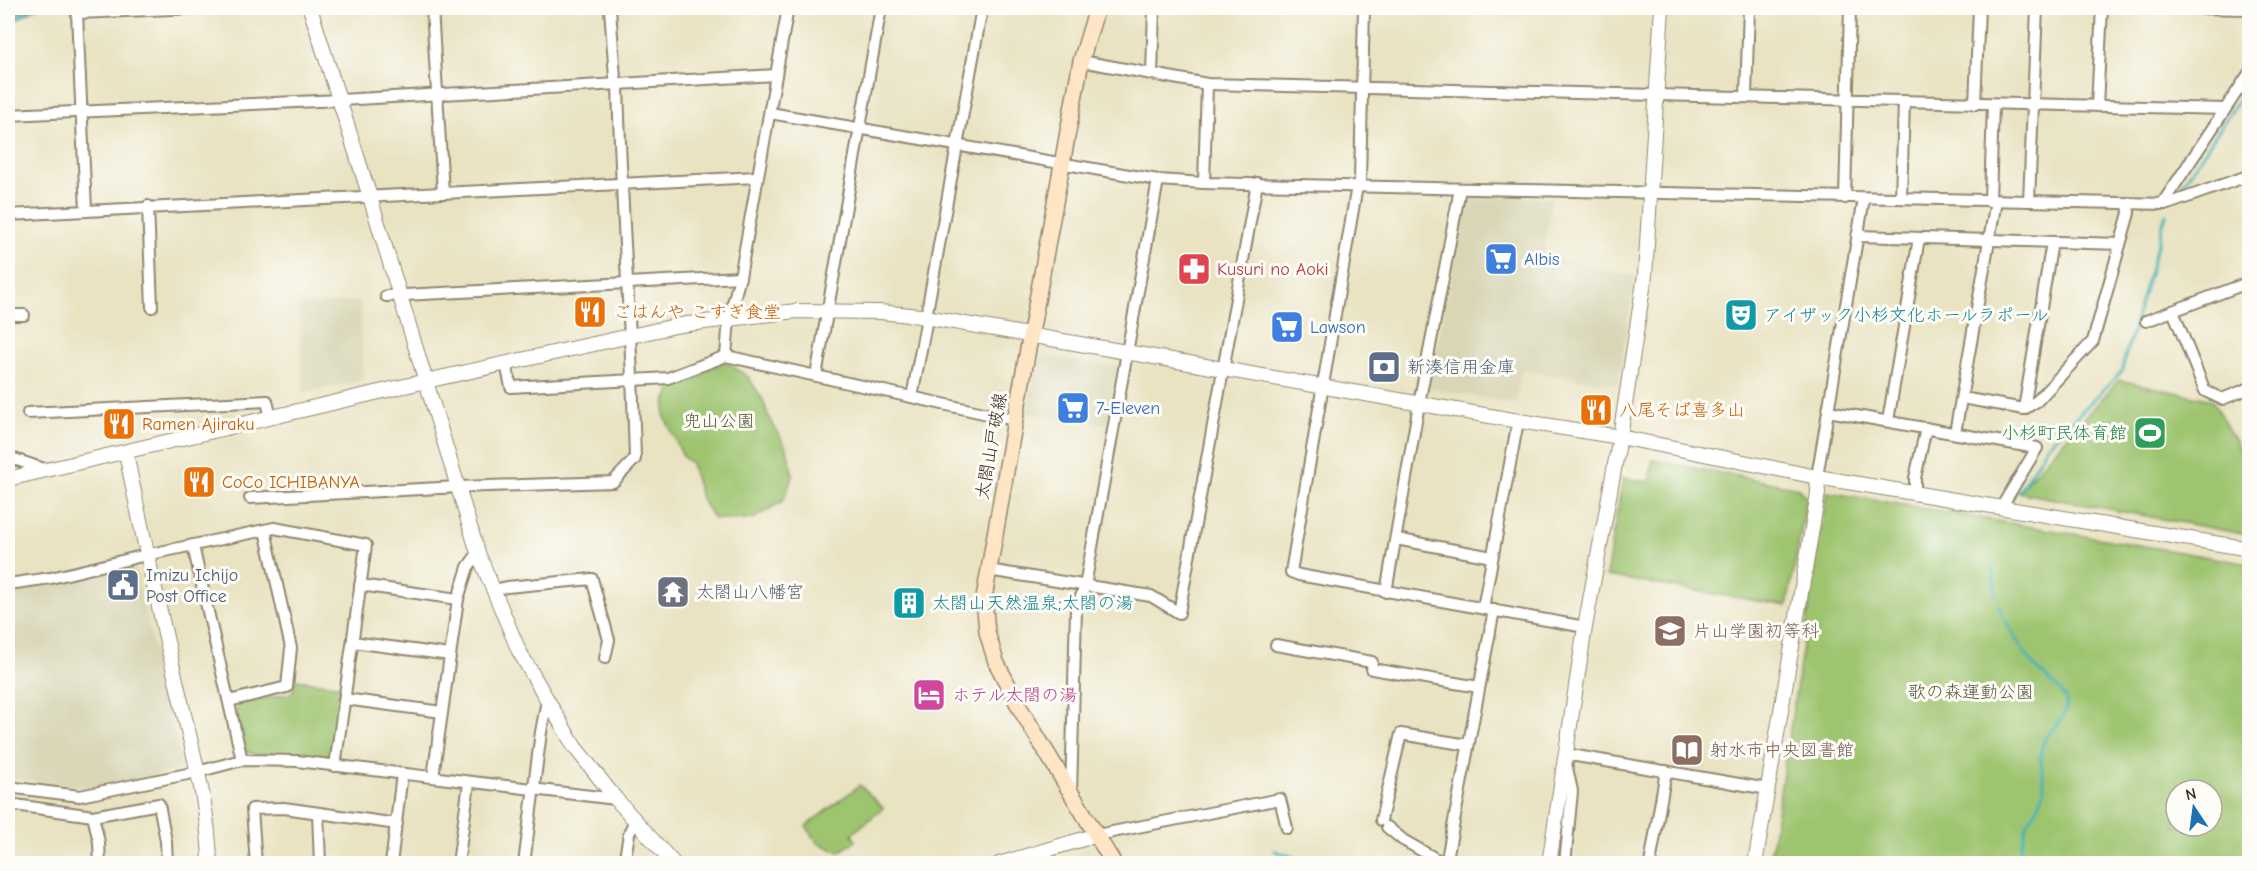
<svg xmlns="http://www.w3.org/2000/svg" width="2257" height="871" viewBox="0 0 2257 871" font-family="'Comic Neue','Klee One',sans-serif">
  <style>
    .built { fill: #d8d6b5 }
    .green { fill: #9ec470; stroke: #6c7747; stroke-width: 1.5; fill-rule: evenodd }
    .water { fill: #41b2b8; stroke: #3e6e6b; stroke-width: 1.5 }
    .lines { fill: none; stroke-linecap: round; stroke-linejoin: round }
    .stream { stroke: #41b2b8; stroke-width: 3 }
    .minor-casing { stroke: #928670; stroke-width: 14 }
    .tertiary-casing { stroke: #928670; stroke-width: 16 }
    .secondary-casing { stroke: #928670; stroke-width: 18 }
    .minor { stroke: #fff; stroke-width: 10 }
    .tertiary { stroke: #fff; stroke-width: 14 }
    .secondary { stroke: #fee5c5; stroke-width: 15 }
    .labels { text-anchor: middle; stroke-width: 6; stroke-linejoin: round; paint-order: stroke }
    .shop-label { font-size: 18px; fill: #366cbe; stroke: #fdfcf7; text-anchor: start }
    .health-label { font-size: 18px; fill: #be3a42; stroke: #fdfcf7; text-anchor: start }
    .food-label { font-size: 18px; fill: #c56008; stroke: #fdfcf7; text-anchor: start }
    .culture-label { font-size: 18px; fill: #0d838f; stroke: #fdfcf7; text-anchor: start }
    .service-label { font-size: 18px; fill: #4e5e75; stroke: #fdfcf7; text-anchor: start }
    .park-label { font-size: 18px; fill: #595837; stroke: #fdfcf7 }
    .leisure-label { font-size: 18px; fill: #27864d; stroke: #fdfcf7; text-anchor: end }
    .street-label { font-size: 18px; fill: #3b2a1e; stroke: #fdfcf7 }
    .worship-label { font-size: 18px; fill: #5b616d; stroke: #fdfcf7; text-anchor: start }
    .education-label { font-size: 18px; fill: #785e54; stroke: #fdfcf7; text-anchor: start }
    .hotel-label { font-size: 18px; fill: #b23c85; stroke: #fdfcf7; text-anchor: start }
  </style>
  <rect width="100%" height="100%" fill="#fdfcf7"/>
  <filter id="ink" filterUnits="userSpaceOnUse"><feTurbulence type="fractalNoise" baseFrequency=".0167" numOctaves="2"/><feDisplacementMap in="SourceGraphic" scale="12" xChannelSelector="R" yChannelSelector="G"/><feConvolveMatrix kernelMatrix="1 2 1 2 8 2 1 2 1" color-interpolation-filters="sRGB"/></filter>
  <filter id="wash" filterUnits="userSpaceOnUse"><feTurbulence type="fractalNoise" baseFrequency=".008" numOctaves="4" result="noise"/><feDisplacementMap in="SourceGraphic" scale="24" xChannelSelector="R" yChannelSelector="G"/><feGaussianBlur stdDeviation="1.35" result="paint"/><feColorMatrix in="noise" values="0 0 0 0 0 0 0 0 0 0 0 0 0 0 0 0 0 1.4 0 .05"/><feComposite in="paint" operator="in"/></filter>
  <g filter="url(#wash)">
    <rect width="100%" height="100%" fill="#e9e3c2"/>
    <g class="built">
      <polygon points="1467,195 1552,198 1543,256 1635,276 1618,385 1521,370 1516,404 1429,388"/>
      <polygon points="360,301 363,380 303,393 299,305"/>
      <polygon points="1043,356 1118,367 1108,424 1026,413 1038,359"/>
      <polygon points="134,565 182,768 150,777 89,788 8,778 8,590 52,585"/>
    </g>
    <g class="green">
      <polygon points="725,361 748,377 763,400 768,415 787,449 793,476 783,501 753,519 714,519 701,498 691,463 683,457 664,415 666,399 675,383"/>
      <polygon points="2119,380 2212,400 2249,467 2249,535 2017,492"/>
      <polygon points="1653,460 1798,488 1807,499 1787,606 1606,576 1623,478 1649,482"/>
      <path d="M1827,492l422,72v299h-480zM2176,790h36v36h-36z"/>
      <polygon points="295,680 341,686 332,752 325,758 291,753 252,754 244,751 236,710 239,704 292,693"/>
      <polygon points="860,785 883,808 852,834 856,841 839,852 818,843 806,826"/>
    </g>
    <polygon class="water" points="8,8 36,8 8,25"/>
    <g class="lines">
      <g class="stream">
        <polyline points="2179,190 2250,83"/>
        <polyline points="2019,492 2047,446 2121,372 2166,214"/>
        <polyline points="1992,567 1996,594"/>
        <path d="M1998,605c10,22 23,45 38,63 9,10 23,17 29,30 7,17 -15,30 -21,43 -8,17 1,31 0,45 -1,18 -9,24 -16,37 -6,12 -9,28 -7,41"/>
        <polyline points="1275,851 1314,864"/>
      </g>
    </g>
  </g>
  <g filter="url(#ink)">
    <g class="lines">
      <defs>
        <g id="minor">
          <polyline points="432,8 443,193"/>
          <polyline points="1364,8 1360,180 1357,186 1291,572 1299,575 1585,627"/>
          <polyline points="2192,8 2250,9"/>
          <polyline points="1081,61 1207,84 2225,109"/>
          <polyline points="1152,74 1154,8"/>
          <polyline points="1746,96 1749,8"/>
          <polyline points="1975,104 1979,8"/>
          <polyline points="2097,106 2102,8"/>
          <polyline points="770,113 1158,180 1204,183 2168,204 2250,175"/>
          <polyline points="8,115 340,100 776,75"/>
          <polyline points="1204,183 1207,84"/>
          <polyline points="1845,198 1850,8"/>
          <polyline points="1901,198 1904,102"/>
          <polyline points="1990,201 1993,104"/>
          <polyline points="2029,201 2037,8"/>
          <polyline points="2162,204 2250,72"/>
          <polyline points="148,206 152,307"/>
          <polyline points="86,210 77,13 196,8"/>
          <polyline points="8,215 757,177"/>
          <polyline points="1857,236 2120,244"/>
          <polyline points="386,296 740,277"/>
          <polyline points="2173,311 2205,391 2222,399 2250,388"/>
          <polyline points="8,315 24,315"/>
          <polyline points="926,317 982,8"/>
          <polyline points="2146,321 2250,282"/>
          <polyline points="726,356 729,318 740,277 788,8"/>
          <polyline points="506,364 511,387 668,378 726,356 1015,420"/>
          <polyline points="816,376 881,8"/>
          <polyline points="912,397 927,318"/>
          <polyline points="1962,398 2024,409 2037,401 2093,341 2129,213 2128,203"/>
          <polyline points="2024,409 2052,242"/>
          <polyline points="1828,411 2037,448 2002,506"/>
          <polyline points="28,413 267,401 271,418"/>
          <polyline points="1888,421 1919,238"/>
          <polyline points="1955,433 1996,201"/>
          <polyline points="8,457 47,470"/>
          <polyline points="1817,477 1864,198"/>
          <polyline points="1915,493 1915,478 1926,428"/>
          <path d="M250,498l209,-11 154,-5 22,-23c-3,-125 -14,-250 -17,-375l-3,-6 -5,-70"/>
          <polyline points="1396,539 1492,557"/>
          <polyline points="193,546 242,760"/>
          <polyline points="988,570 1151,596 1179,613 1257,183"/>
          <polyline points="8,584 51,578 146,555 274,528 366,545 335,766"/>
          <polyline points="360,585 458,599"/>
          <polyline points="494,590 507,587 592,579 609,640 605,658"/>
          <polyline points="1386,592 1419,404 1460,189"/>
          <polyline points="1483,608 1518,421"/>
          <polyline points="353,642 450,655"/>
          <polyline points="1276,645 1372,662"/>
          <polyline points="1372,669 1479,687"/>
          <polyline points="345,699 442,712"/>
          <polyline points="229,701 287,687 291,648 265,530"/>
          <polyline points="1565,754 1768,789"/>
          <polyline points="433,777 458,599 468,567 478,553"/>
          <polyline points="8,787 80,796 197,772 242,760 297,761 616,799"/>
          <polyline points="1071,793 1076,610 1085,586 1158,180"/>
          <polyline points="8,804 93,816 159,804 166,841 167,864"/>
          <polyline points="318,813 320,864"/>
          <polyline points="93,816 99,842 100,864"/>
          <polyline points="1381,820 1401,734 1468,745"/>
          <polyline points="1387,827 1403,840 1445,864"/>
          <polyline points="1097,835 1280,799 1287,828"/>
          <polyline points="256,864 252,809 284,808 397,824"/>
          <polyline points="391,864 402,774"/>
          <polyline points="458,864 469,783"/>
          <polyline points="524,864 541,732 547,700"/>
          <polyline points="624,864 629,834 635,819"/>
          <polyline points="1446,864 1494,610"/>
          <polyline points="1565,864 1572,791 1566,763"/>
          <polyline points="1650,864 1666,771"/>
        </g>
        <g id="tertiary">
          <polyline points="310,8 370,197 478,553 519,651 574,746 616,799 674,864"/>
          <path d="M126,453c16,80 34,160 53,240 13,56 30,113 31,171"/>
          <polyline points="8,479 426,381 680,325 796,311 880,312 920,316 1126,352 1507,419 1620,437 1817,477 2250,549"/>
          <polyline points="999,864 1097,835"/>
          <polyline points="1549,864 1585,627 1620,437 1645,275 1662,8"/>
          <polyline points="1755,864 1818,493 1817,477"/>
        </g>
        <polyline id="secondary" points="1097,8 1081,61 1015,420 984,598 987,632 996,662 1021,710 1114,864"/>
      </defs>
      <use href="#minor" class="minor-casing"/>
      <use href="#tertiary" class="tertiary-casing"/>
      <use href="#secondary" class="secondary-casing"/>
      <use href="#minor" class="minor"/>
      <use href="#tertiary" class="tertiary"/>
      <use href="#secondary" class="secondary"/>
    </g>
  </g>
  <defs>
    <symbol id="supermarket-square" viewBox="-11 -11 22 22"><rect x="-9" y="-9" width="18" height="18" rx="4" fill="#3f7fe0" stroke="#fdfcf7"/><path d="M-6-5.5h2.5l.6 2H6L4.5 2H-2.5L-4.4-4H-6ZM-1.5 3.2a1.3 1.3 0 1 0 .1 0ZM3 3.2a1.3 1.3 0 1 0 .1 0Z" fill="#fff"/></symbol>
    <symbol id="pharmacy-square" viewBox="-11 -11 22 22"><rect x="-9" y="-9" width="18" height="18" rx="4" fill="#e0444e" stroke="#fdfcf7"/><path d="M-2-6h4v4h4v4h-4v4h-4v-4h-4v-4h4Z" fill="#fff"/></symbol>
    <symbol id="restaurant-square" viewBox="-11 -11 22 22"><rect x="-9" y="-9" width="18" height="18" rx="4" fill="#e8710a" stroke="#fdfcf7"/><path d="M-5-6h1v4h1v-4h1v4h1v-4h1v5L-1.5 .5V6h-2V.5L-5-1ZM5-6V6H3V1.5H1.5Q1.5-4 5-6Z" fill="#fff"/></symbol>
    <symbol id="theatre-square" viewBox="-11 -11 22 22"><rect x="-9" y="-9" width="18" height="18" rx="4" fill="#0f9aa8" stroke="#fdfcf7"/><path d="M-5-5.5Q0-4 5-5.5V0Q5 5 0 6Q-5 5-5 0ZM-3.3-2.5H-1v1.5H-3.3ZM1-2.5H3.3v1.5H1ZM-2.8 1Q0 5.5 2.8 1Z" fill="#fff"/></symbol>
    <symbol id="bank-square" viewBox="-11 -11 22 22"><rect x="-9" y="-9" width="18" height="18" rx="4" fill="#5c6f8a" stroke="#fdfcf7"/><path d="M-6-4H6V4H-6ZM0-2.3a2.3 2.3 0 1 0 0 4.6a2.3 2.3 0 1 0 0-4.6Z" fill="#fff"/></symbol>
    <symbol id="stadium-square" viewBox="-11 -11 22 22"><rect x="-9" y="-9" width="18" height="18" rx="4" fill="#2e9e5b" stroke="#fdfcf7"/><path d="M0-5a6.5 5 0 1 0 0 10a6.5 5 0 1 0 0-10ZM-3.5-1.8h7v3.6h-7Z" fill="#fff"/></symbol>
    <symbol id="civic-square" viewBox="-11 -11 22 22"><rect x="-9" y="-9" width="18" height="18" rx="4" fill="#5c6f8a" stroke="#fdfcf7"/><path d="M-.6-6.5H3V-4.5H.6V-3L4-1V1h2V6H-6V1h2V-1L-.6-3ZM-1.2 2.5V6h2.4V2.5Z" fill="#fff"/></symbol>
    <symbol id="temple-square" viewBox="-11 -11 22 22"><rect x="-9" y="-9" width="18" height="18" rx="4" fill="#6b7280" stroke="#fdfcf7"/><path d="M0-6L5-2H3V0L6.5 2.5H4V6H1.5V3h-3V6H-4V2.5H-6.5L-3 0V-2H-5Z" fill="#fff"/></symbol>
    <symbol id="building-square" viewBox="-11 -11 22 22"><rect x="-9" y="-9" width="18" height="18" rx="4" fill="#0f9aa8" stroke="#fdfcf7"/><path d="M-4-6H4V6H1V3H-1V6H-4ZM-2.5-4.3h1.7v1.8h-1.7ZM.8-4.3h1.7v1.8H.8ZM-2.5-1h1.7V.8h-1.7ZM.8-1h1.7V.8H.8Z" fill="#fff"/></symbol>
    <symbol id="school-square" viewBox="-11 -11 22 22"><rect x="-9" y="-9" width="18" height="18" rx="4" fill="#8d6e63" stroke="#fdfcf7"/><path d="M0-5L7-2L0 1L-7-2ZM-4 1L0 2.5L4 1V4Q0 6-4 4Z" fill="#fff"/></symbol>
    <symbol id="hotel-square" viewBox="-11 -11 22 22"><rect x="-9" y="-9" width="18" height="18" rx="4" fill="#d1479c" stroke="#fdfcf7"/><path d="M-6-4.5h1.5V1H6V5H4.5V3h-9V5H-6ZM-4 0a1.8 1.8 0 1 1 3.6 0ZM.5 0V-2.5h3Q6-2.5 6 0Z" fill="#fff"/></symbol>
    <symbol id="library-square" viewBox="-11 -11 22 22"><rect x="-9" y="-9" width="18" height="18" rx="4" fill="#8d6e63" stroke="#fdfcf7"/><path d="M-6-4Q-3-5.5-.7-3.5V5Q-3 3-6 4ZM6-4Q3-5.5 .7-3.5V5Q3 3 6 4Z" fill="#fff"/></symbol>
  </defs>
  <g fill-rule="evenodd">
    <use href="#supermarket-square" x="1482" y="240" width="38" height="38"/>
    <use href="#pharmacy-square" x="1175" y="250" width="38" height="38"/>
    <use href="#restaurant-square" x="571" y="293" width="38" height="38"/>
    <use href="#theatre-square" x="1722" y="296" width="38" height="38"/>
    <use href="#supermarket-square" x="1268" y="308" width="38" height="38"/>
    <use href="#bank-square" x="1365" y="348" width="38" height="38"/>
    <use href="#supermarket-square" x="1054" y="389" width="38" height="38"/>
    <use href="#restaurant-square" x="1577" y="391" width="38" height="38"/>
    <use href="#restaurant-square" x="100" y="405" width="38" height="38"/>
    <use href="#stadium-square" x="2131" y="414" width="38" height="38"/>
    <use href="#restaurant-square" x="180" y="463" width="38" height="38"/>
    <use href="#civic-square" x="104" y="566" width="38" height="38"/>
    <use href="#temple-square" x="654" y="573" width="38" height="38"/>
    <use href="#building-square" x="890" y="584" width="38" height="38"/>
    <use href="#school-square" x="1651" y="612" width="38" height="38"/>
    <use href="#hotel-square" x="910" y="676" width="38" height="38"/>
    <use href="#library-square" x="1668" y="731" width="38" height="38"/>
  </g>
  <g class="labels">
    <g class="shop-label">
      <text x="1524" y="265">Albis</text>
      <text x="1310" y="333">Lawson</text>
      <text x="1096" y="414">7-Eleven</text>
    </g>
    <g class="health-label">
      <text x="1217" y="275">Kusuri no Aoki</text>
    </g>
    <g class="food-label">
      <text x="613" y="318">ごはんや こすぎ食堂</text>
      <text x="1619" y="416">八尾そば喜多山</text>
      <text x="142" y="430">Ramen Ajiraku</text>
      <text x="222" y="488">CoCo ICHIBANYA</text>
    </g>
    <g class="culture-label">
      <text x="1764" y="321">アイザック小杉文化ホールラポール</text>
      <text x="932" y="609">太閤山天然温泉;太閤の湯</text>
    </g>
    <g class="service-label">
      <text x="1407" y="373">新湊信用金庫</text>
      <text x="146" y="581">Imizu Ichijo<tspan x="146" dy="21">Post Office</tspan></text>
    </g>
    <g class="park-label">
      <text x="719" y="427">兜山公園</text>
      <text x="1971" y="698">歌の森運動公園</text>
    </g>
    <g class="leisure-label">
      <text x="2127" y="439">小杉町民体育館</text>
    </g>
    <g class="street-label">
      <text transform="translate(991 446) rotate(-80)" y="6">太閤山戸破線</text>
    </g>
    <g class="worship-label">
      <text x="696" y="598">太閤山八幡宮</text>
    </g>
    <g class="education-label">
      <text x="1693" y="637">片山学園初等科</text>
      <text x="1710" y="756">射水市中央図書館</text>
    </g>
    <g class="hotel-label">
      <text x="952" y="701">ホテル太閤の湯</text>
    </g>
  </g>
  <rect width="2257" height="871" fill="none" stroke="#fdfcf7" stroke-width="30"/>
  <g transform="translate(2194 808) rotate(347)"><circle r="28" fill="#fdfcf7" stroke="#afa8a0" stroke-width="1.5"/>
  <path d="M0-4.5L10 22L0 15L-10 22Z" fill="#1f6fb2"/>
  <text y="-9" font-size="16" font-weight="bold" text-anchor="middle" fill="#3b2a1e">N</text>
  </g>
</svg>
